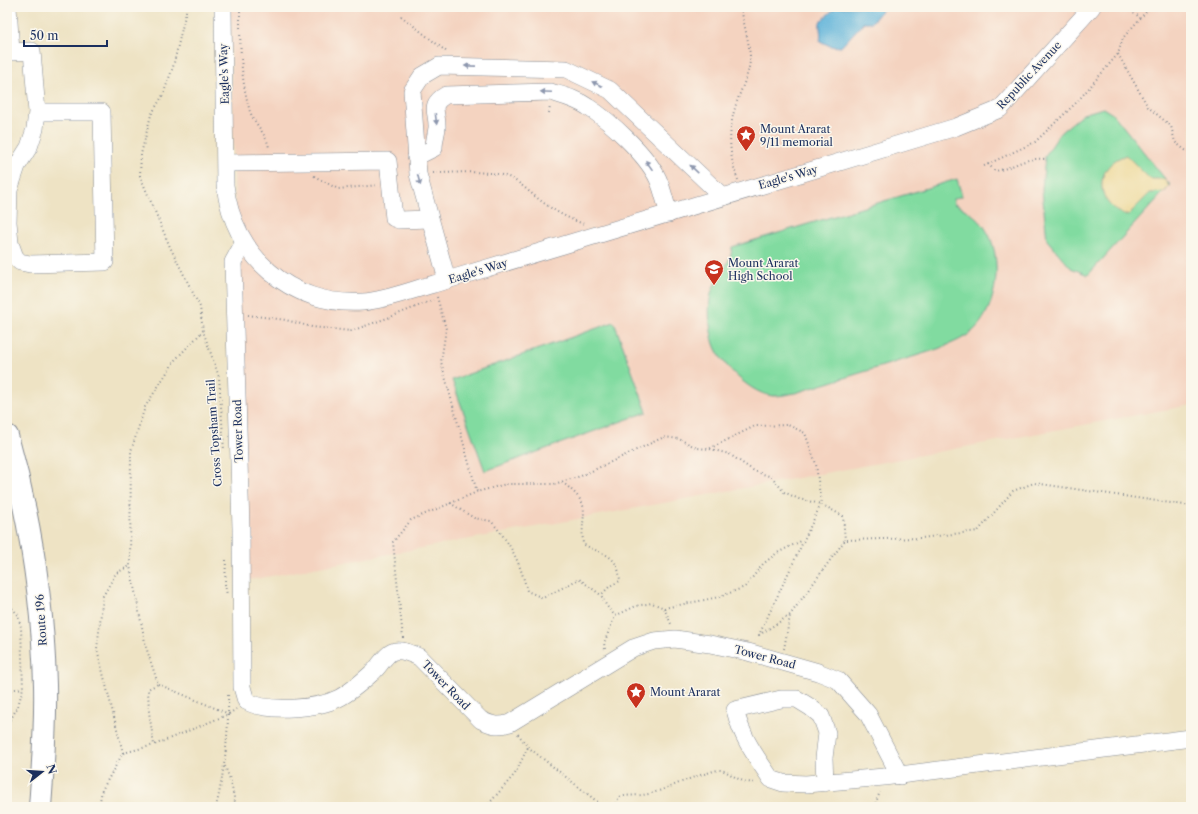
<svg xmlns="http://www.w3.org/2000/svg" width="1198" height="814" viewBox="0 0 1198 814" font-family="'Libre Caslon Text',serif">
  <style>
    .built { fill: #f4d3c0 }
    .green { fill: #81dba0; stroke: #4e857f }
    .sand { fill: #eeda9e; stroke: #84847e }
    .water { fill: #5db2d9; stroke: #3c709c }
    .lines { fill: none; stroke-linecap: round; stroke-linejoin: round }
    .minor-casing { stroke: #848991; stroke-width: 18 }
    .highway-casing { stroke: #848991; stroke-width: 24 }
    .path { stroke: #848991; stroke-width: 2; stroke-dasharray: 1 3; stroke-linecap: butt }
    .minor { stroke: #fff; stroke-width: 17 }
    .highway { stroke: #fff; stroke-width: 22 }
    .oneway { fill: #8d97ae }
    .labels { text-anchor: middle; stroke-width: 3; stroke-linejoin: round; paint-order: stroke }
    .street-label { font-size: 11px; fill: #1b2f5e; stroke: #fbf7ec }
    .poi-label { font-size: 11px; fill: #1b2f5e; stroke: #fbf7ec; text-anchor: start }
  </style>
  <rect width="100%" height="100%" fill="#fbf7ec"/>
  <filter id="ink" filterUnits="userSpaceOnUse"><feTurbulence type="fractalNoise" baseFrequency=".025" numOctaves="2"/><feDisplacementMap in="SourceGraphic" scale="8" xChannelSelector="R" yChannelSelector="G"/><feConvolveMatrix kernelMatrix="1 2 1 2 8 2 1 2 1" color-interpolation-filters="sRGB"/></filter>
  <filter id="wash" filterUnits="userSpaceOnUse"><feTurbulence type="fractalNoise" baseFrequency=".012" numOctaves="4" result="noise"/><feDisplacementMap in="SourceGraphic" scale="16" xChannelSelector="R" yChannelSelector="G"/><feGaussianBlur stdDeviation="0.9" result="paint"/><feColorMatrix in="noise" values="0 0 0 0 0 0 0 0 0 0 0 0 0 0 0 0 0 1.4 0 .05"/><feComposite in="paint" operator="in"/></filter>
  <g filter="url(#wash)">
    <rect width="100%" height="100%" fill="#eee3c4"/>
    <polygon class="built" points="230,7 1191,7 1191,405 244,581"/>
    <g class="green">
      <polygon points="1103,108 1114,115 1170,185 1088,275 1071,268 1047,240 1042,190 1045,156 1061,132 1083,114"/>
      <path d="M957,179l5,17 -9,3 1,5c12,5 24,13 31,24 19,28 13,80 -12,103 -11,9 -25,14 -38,19l-140,43c-6,1 -14,3 -21,3 -22,-1 -53,-31 -60,-52 -4,-12 -6,-32 -4,-45 2,-19 22,-34 22,-52z"/>
      <polygon points="614,322 647,412 485,471 452,380"/>
    </g>
    <path class="sand" d="M1126,155l24,24h15l4,7 -4,6 -15,1 -22,22c-21,-4 -33,-27 -22,-45 5,-8 12,-12 20,-15z"/>
    <path class="water" d="M836,7h49l-13,15h-8l-23,25 -11,-1 -10,-5c2,-7 -1,-12 0,-19z"/>
  </g>
  <g filter="url(#ink)">
    <g class="lines">
      <defs>
        <g id="minor">
          <polyline points="8,7 11,52 32,51 37,112 35,129 29,147 17,166 9,190 8,222 10,243 15,257 20,262 30,264 105,262 102,112 37,112"/>
          <path d="M223,7l2,178c8,70 65,122 138,117 24,-2 48,-12 71,-18l522,-157 44,-18 92,-102"/>
          <path d="M416,157l18,-9c0,-7 2,-13 3,-20 1,-16 -9,-23 9,-33l105,-3c13,4 26,7 37,15 22,14 59,48 70,72 5,11 7,23 11,35"/>
          <polyline points="226,163 388,161 394,218 399,220 430,219"/>
          <path d="M244,242l-11,20 8,266 1,159 4,14c21,12 71,8 93,-3 12,-6 24,-17 34,-26 7,-6 11,-16 19,-20 8,-4 20,2 27,5l62,63c11,5 17,7 29,3l123,-75 21,-7 21,-2 35,5 38,8 70,20 20,8 30,34 32,62"/>
          <polyline points="447,280 418,174 412,91 422,76 439,66 566,69 610,90 722,196"/>
          <path d="M825,783l-1,-25 3,-25 -6,-17 -11,-9 -13,-8h-16l-46,11c7,28 20,45 36,69l12,4 23,1 78,-7 307,-39"/>
        </g>
        <path id="highway" d="M7,436c23,82 36,165 38,249 1,41 -2,82 -5,122"/>
      </defs>
      <use href="#minor" class="minor-casing"/>
      <use href="#highway" class="highway-casing"/>
      <g class="path">
        <polyline points="187,7 173,67 163,95 151,115 141,154 140,176 170,247 200,307 203,331 219,377 224,450"/>
        <path d="M240,7c0,34 0,68 9,101 3,14 19,27 20,41"/>
        <polyline points="283,7 285,9 347,7"/>
        <polyline points="404,7 419,9"/>
        <polyline points="1128,7 1140,18"/>
        <polyline points="401,16 447,52"/>
        <polyline points="1118,54 1148,107 1171,126 1175,142 1185,150 1191,153"/>
        <polyline points="549,113 550,106"/>
        <path d="M988,164l7,7c19,-3 28,-14 50,-12"/>
        <polyline points="984,166 1035,142 1077,102 1118,54 1123,38 1150,7"/>
        <path d="M433,173c20,0 54,-3 73,3 11,4 21,14 30,21 15,12 30,21 48,27"/>
        <polyline points="314,176 338,189 378,185"/>
        <path d="M738,180c-11,-29 -10,-55 1,-84 4,-11 11,-25 11,-38 0,-13 -7,-36 -9,-51"/>
        <polyline points="437,297 446,329 441,362 477,492 506,484 554,484 581,476 664,437 679,439 697,448 709,449 755,426 788,425 805,433 816,464 821,504 759,635 790,615 845,540 921,538 978,531 1013,491 1034,483 1191,506"/>
        <polyline points="248,315 286,320 312,327 351,331 393,316 433,300"/>
        <polyline points="710,449 729,454 754,471 772,477 784,492 799,499 821,504 843,516 845,540"/>
        <path d="M562,482c33,26 18,27 21,62 21,12 35,9 37,37l-10,5 -9,9"/>
        <path d="M450,503l24,15 17,3c20,23 29,41 36,70l16,7 36,-19 22,16 5,10 9,11"/>
        <polyline points="226,560 225,584 227,595"/>
        <polyline points="7,602 18,615 21,627 23,688 18,706 7,726"/>
        <polyline points="664,608 719,597 745,587 763,564 777,553 803,540"/>
        <polyline points="403,638 393,542 411,520 477,492"/>
        <polyline points="605,649 604,643 615,616 636,606 652,603 664,608 672,626"/>
        <polyline points="784,649 790,616"/>
        <polyline points="158,684 229,714 154,745 149,712 148,689 158,684 146,647 130,566 131,451 145,407 175,360 203,331"/>
        <polyline points="7,690 23,688"/>
        <polyline points="229,714 236,709"/>
        <polyline points="518,734 528,747 604,807"/>
        <polyline points="123,753 97,649 103,596 116,573 130,566"/>
        <polyline points="225,766 231,782 236,807"/>
        <polyline points="99,807 102,790 123,753 154,745"/>
        <path d="M216,807c9,-37 13,-76 12,-114"/>
        <polyline points="486,807 515,774 528,747"/>
        <path d="M614,807l5,-10c12,-3 20,0 33,-4 18,-5 34,-14 52,-19 5,-1 10,-4 15,-4 11,0 20,15 37,12"/>
        <polyline points="874,807 880,792"/>
      </g>
      <use href="#minor" class="minor"/>
      <use href="#highway" class="highway"/>
    </g>
    <defs><path id="oneway-solid" d="M-6-.8H1V-3.2L6.5 0L1 3.2V.8H-6Z"/></defs>
    <g class="oneway">
      <use href="#oneway-solid" transform="translate(470 66) rotate(-179)"/>
      <use href="#oneway-solid" transform="translate(597 84) rotate(-155)"/>
      <use href="#oneway-solid" transform="translate(546 92) rotate(-177)"/>
      <use href="#oneway-solid" transform="translate(436 119) rotate(83)"/>
      <use href="#oneway-solid" transform="translate(649 165) rotate(-125)"/>
      <use href="#oneway-solid" transform="translate(694 169) rotate(-136)"/>
      <use href="#oneway-solid" transform="translate(419 180) rotate(75)"/>
    </g>
  </g>
  <defs>
    <symbol id="sight-pin" viewBox="-11 -11 22 30"><path d="M0 17L-7.5 6A9.5 9.5 0 1 1 7.5 6Z" fill="#c8321e" stroke="#fbf7ec"/><path d="M0-6L1.8-2.2L6-1.7L2.9 1.2L3.7 5.4L0 3.3L-3.7 5.4L-2.9 1.2L-6-1.7L-1.8-2.2Z" fill="#fff"/></symbol>
    <symbol id="school-pin" viewBox="-11 -11 22 30"><path d="M0 17L-7.5 6A9.5 9.5 0 1 1 7.5 6Z" fill="#c8321e" stroke="#fbf7ec"/><path d="M0-5L7-2L0 1L-7-2ZM-4 1L0 2.5L4 1V4Q0 6-4 4Z" fill="#fff"/></symbol>
  </defs>
  <g fill-rule="evenodd">
    <use href="#sight-pin" x="735" y="124" width="22" height="30"/>
    <use href="#school-pin" x="703" y="258" width="22" height="30"/>
    <use href="#sight-pin" x="625" y="681" width="22" height="30"/>
  </g>
  <g class="labels">
    <g class="street-label">
      <text transform="translate(224 74) rotate(-92)" y="4">Eagle's Way</text>
      <text transform="translate(1029 75) rotate(-47)" y="4">Republic Avenue</text>
      <text transform="translate(788 177) rotate(-16)" y="4">Eagle's Way</text>
      <text transform="translate(478 271) rotate(-17)" y="4">Eagle's Way</text>
      <text transform="translate(238 431) rotate(-92)" y="4">Tower Road</text>
      <text transform="translate(214 433) rotate(-94)" y="4">Cross Topsham Trail</text>
      <text transform="translate(41 620) rotate(-94)" y="4">Route 196</text>
      <text transform="translate(765 657) rotate(15)" y="4">Tower Road</text>
      <text transform="translate(446 685) rotate(46)" y="4">Tower Road</text>
    </g>
    <g class="poi-label">
      <text x="760" y="133">Mount Ararat<tspan x="760" dy="13">9/11 memorial</tspan></text>
      <text x="728" y="267">Mount Ararat<tspan x="728" dy="13">High School</tspan></text>
      <text x="650" y="696">Mount Ararat</text>
    </g>
  </g>
  <rect width="1198" height="814" fill="none" stroke="#fbf7ec" stroke-width="24"/>
  <g transform="translate(42 772) rotate(73)" stroke="#fbf7ec" stroke-width="3" paint-order="stroke">
  <path d="M0-3L7 15L0 10L-7 15Z" fill="#1b2f5e"/>
  <text y="-6" font-size="11" font-weight="bold" text-anchor="middle" fill="#1b2f5e">N</text>
  </g>
  <path d="M24 40v6h83v-6" fill="none" stroke="#1b2f5e" stroke-width="2"/>
  <text x="30" y="40" font-size="12" fill="#1b2f5e" stroke="#fbf7ec" stroke-width="3" paint-order="stroke">50 m</text>
</svg>
